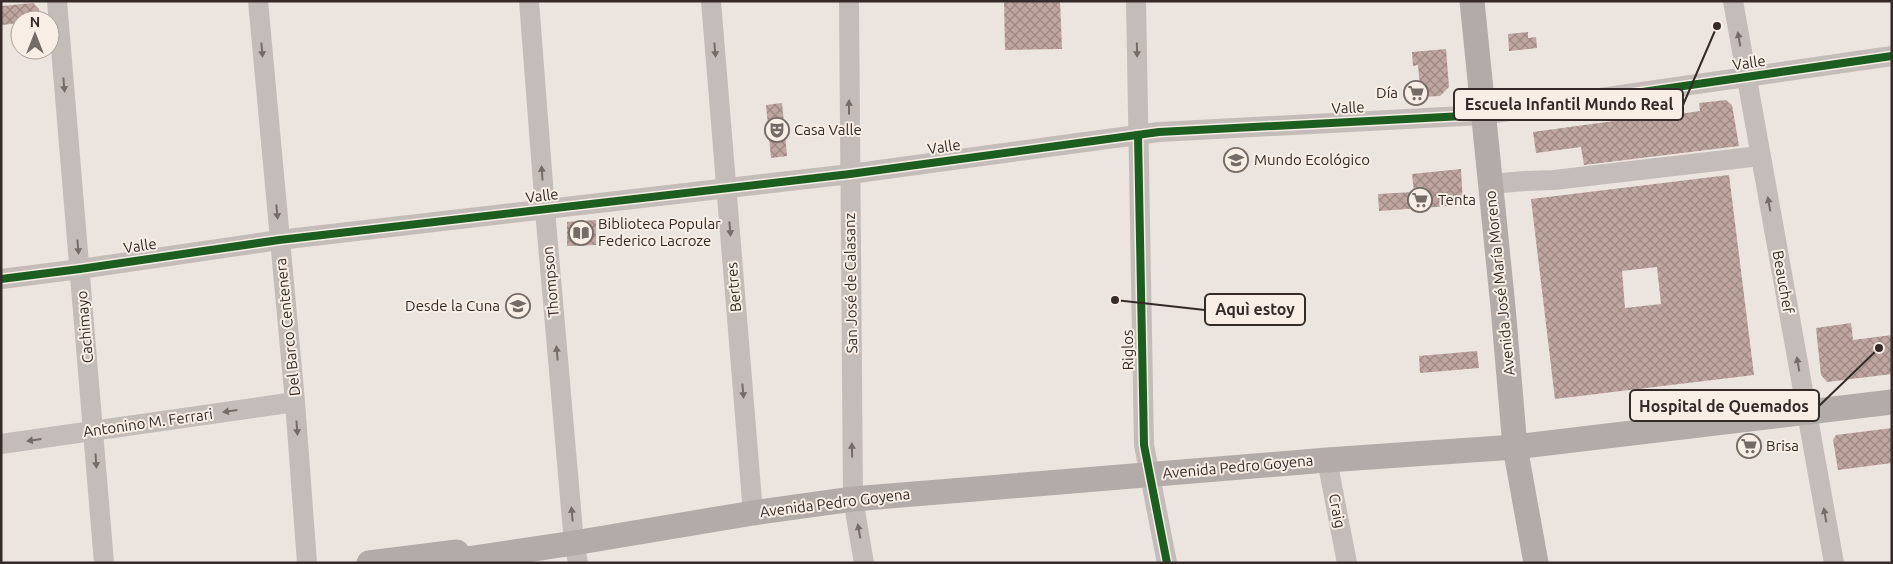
<svg xmlns="http://www.w3.org/2000/svg" width="1893" height="564" viewBox="0 0 1893 564" font-family="Ubuntu,sans-serif">
  <style>
    .building { fill: url(#building-cross-hatch); fill-rule: evenodd }
    .lines { fill: none; stroke-linecap: round; stroke-linejoin: round }
    .minor { stroke: #c4bcb8; stroke-width: 20 }
    .major { stroke: #b3aba7; stroke-width: 25 }
    .cycleway-casing { stroke: #f8eee6; stroke-width: 11 }
    .cycleway { stroke: #1b5e20; stroke-width: 8 }
    .oneway { fill: #756c68 }
    .labels { text-anchor: middle; stroke-width: 4; stroke-linejoin: round; paint-order: stroke }
    .street-label { font-size: 15px; fill: #342a27; stroke: #f8eee6 }
    .poi-label { font-size: 15px; fill: #342a27; stroke: #f8eee6; text-anchor: start }
    .leader { fill: none; stroke: #342a27; stroke-width: 2 }
    .callout-dot { fill: #342a27; stroke: #f8eee6; stroke-width: 2 }
    .callout { fill: #f8eee6; stroke: #342a27; stroke-width: 2 }
    .callout-label { font-size: 16px; text-anchor: middle; font-weight: bold; fill: #342a27 }
  </style>
  <defs>
    <pattern id="building-cross-hatch" width="8" height="8" patternUnits="userSpaceOnUse" patternTransform="scale(1.25)"><rect width="8" height="8" fill="#bfa6a1"/><path d="M0 0l8 8M0 8l8-8" fill="none" stroke="#9c8783"/></pattern>
  </defs>
  <rect width="100%" height="100%" fill="#ece4df"/>
  <g class="building">
    <polygon points="1004,1 1060,1 1062,49 1005,50"/>
    <polygon points="33,3 39,9 40,20 20,20 20,23 2,25 1,6"/>
    <polygon points="1528,32 1528,38 1536,37 1537,48 1509,51 1508,34"/>
    <polygon points="1446,49 1449,87 1440,96 1421,97 1418,65 1413,66 1412,52"/>
    <polygon points="1726,100 1732,105 1739,146 1584,165 1581,147 1536,153 1533,132 1665,114 1665,116 1700,111 1699,103"/>
    <polygon points="782,103 787,156 771,158 766,105"/>
    <polygon points="1461,169 1463,205 1379,211 1378,194 1414,192 1412,174"/>
    <path d="M1729,175l25,200 -199,24 -24,-200zM1657,267l4,37 -36,4 -3,-37z"/>
    <polygon points="596,220 596,245 567,246 567,222"/>
    <polygon points="1851,323 1853,340 1892,335 1892,374 1827,382 1821,375 1816,328"/>
    <polygon points="1477,351 1479,368 1420,373 1419,356"/>
    <polygon points="1892,428 1892,463 1838,470 1833,440 1836,435"/>
  </g>
  <g class="lines">
    <g class="minor">
      <polyline points="57,1 104,563"/>
      <polyline points="258,1 295,402 307,563"/>
      <polyline points="529,1 545,210 574,543 578,563"/>
      <polyline points="711,1 753,513"/>
      <polyline points="849,1 853,499 864,563"/>
      <polyline points="1136,1 1144,445 1167,563"/>
      <polyline points="1733,1 1834,563"/>
      <polyline points="1491,184 1525,181 1554,180 1760,156"/>
      <polyline points="1,279 80,269 279,240 850,174 1159,132 1482,115 1892,56"/>
      <polyline points="1,444 295,402"/>
      <polyline points="1327,460 1347,563"/>
    </g>
    <g class="major">
      <polyline points="1472,1 1503,307 1515,447 1536,563"/>
      <polyline points="369,563 457,552"/>
      <polyline points="440,563 574,543 753,513 853,499 1327,460 1515,447 1892,402"/>
    </g>
    <defs>
      <g id="cycleway">
        <polyline points="1138,135 1144,445 1167,563"/>
        <polyline points="1,279 80,269 279,240 850,174 1159,132 1482,115 1892,56"/>
      </g>
    </defs>
    <use href="#cycleway" class="cycleway-casing"/>
    <use href="#cycleway" class="cycleway"/>
  </g>
  <defs><path id="oneway-solid" d="M-6-.8H1V-3.2L6.5 0L1 3.2V.8H-6Z" transform="scale(1.25)"/></defs>
  <g class="oneway">
    <use href="#oneway-solid" transform="translate(1739 39) rotate(-100)"/>
    <use href="#oneway-solid" transform="translate(262 50) rotate(85)"/>
    <use href="#oneway-solid" transform="translate(715 50) rotate(85)"/>
    <use href="#oneway-solid" transform="translate(1137 50) rotate(89)"/>
    <use href="#oneway-solid" transform="translate(64 85) rotate(85)"/>
    <use href="#oneway-solid" transform="translate(849 107) rotate(-90)"/>
    <use href="#oneway-solid" transform="translate(542 173) rotate(-94)"/>
    <use href="#oneway-solid" transform="translate(1769 204) rotate(-100)"/>
    <use href="#oneway-solid" transform="translate(277 212) rotate(85)"/>
    <use href="#oneway-solid" transform="translate(730 229) rotate(85)"/>
    <use href="#oneway-solid" transform="translate(78 247) rotate(85)"/>
    <use href="#oneway-solid" transform="translate(557 353) rotate(-95)"/>
    <use href="#oneway-solid" transform="translate(1798 364) rotate(-100)"/>
    <use href="#oneway-solid" transform="translate(743 391) rotate(85)"/>
    <use href="#oneway-solid" transform="translate(230 411) rotate(172)"/>
    <use href="#oneway-solid" transform="translate(297 428) rotate(86)"/>
    <use href="#oneway-solid" transform="translate(34 440) rotate(172)"/>
    <use href="#oneway-solid" transform="translate(852 450) rotate(-91)"/>
    <use href="#oneway-solid" transform="translate(96 461) rotate(86)"/>
    <use href="#oneway-solid" transform="translate(572 514) rotate(-95)"/>
    <use href="#oneway-solid" transform="translate(1825 515) rotate(-100)"/>
    <use href="#oneway-solid" transform="translate(859 531) rotate(-100)"/>
  </g>
  <defs>
    <symbol id="supermarket-ring" viewBox="-11 -11 22 22"><circle r="9.5" fill="#f8eee6" stroke="#746b67" stroke-width="1.5"/><path d="M-6-5.5h2.5l.6 2H6L4.5 2H-2.5L-4.4-4H-6ZM-1.5 3.2a1.3 1.3 0 1 0 .1 0ZM3 3.2a1.3 1.3 0 1 0 .1 0Z" fill="#746b67"/></symbol>
    <symbol id="theatre-ring" viewBox="-11 -11 22 22"><circle r="9.5" fill="#f8eee6" stroke="#746b67" stroke-width="1.5"/><path d="M-5-5.5Q0-4 5-5.5V0Q5 5 0 6Q-5 5-5 0ZM-3.3-2.5H-1v1.5H-3.3ZM1-2.5H3.3v1.5H1ZM-2.8 1Q0 5.5 2.8 1Z" fill="#746b67"/></symbol>
    <symbol id="school-ring" viewBox="-11 -11 22 22"><circle r="9.5" fill="#f8eee6" stroke="#746b67" stroke-width="1.5"/><path d="M0-5L7-2L0 1L-7-2ZM-4 1L0 2.5L4 1V4Q0 6-4 4Z" fill="#746b67"/></symbol>
    <symbol id="library-ring" viewBox="-11 -11 22 22"><circle r="9.5" fill="#f8eee6" stroke="#746b67" stroke-width="1.5"/><path d="M-6-4Q-3-5.5-.7-3.5V5Q-3 3-6 4ZM6-4Q3-5.5 .7-3.5V5Q3 3 6 4Z" fill="#746b67"/></symbol>
  </defs>
  <g fill-rule="evenodd">
    <use href="#supermarket-ring" x="1402" y="79" width="28" height="28"/>
    <use href="#theatre-ring" x="763" y="116" width="28" height="28"/>
    <use href="#school-ring" x="1222" y="146" width="28" height="28"/>
    <use href="#supermarket-ring" x="1406" y="186" width="28" height="28"/>
    <use href="#library-ring" x="567" y="219" width="28" height="28"/>
    <use href="#school-ring" x="504" y="292" width="28" height="28"/>
    <use href="#supermarket-ring" x="1735" y="432" width="28" height="28"/>
  </g>
  <g class="labels">
    <g class="street-label">
      <text transform="translate(1749 63) rotate(-8)" y="5">Valle</text>
      <text transform="translate(1348 108) rotate(-3)" y="5">Valle</text>
      <text transform="translate(944 147) rotate(-8)" y="5">Valle</text>
      <text transform="translate(542 196) rotate(-7)" y="5">Valle</text>
      <text transform="translate(140 246) rotate(-8)" y="5">Valle</text>
      <text transform="translate(551 282) rotate(-95)" y="5">Thompson</text>
      <text transform="translate(1783 282) rotate(80)" y="5">Beauchef</text>
      <text transform="translate(851 283) rotate(-91)" y="5">San José de Calasanz</text>
      <text transform="translate(1500 283) rotate(-96)" y="5">Avenida José María Moreno</text>
      <text transform="translate(734 287) rotate(-95)" y="5">Bertres</text>
      <text transform="translate(85 327) rotate(-95)" y="5">Cachimayo</text>
      <text transform="translate(288 327) rotate(-96)" y="5">Del Barco Centenera</text>
      <text transform="translate(1128 350) rotate(-91)" y="5">Riglos</text>
      <text transform="translate(148 423) rotate(-8)" y="5">Antonino M. Ferrari</text>
      <text transform="translate(1238 467) rotate(-5)" y="5">Avenida Pedro Goyena</text>
      <text transform="translate(835 503) rotate(-7)" y="5">Avenida Pedro Goyena</text>
      <text transform="translate(1337 511) rotate(79)" y="5">Craig</text>
    </g>
    <g class="poi-label">
      <text x="1398" y="98" text-anchor="end">Día</text>
      <text x="794" y="135">Casa Valle</text>
      <text x="1254" y="165">Mundo Ecológico</text>
      <text x="1438" y="205">Tenta</text>
      <text x="598" y="229">Biblioteca Popular<tspan x="598" dy="17">Federico Lacroze</tspan></text>
      <text x="500" y="311" text-anchor="end">Desde la Cuna</text>
      <text x="1766" y="451">Brisa</text>
    </g>
  </g>
  <path class="leader" d="M1717 26L1683 105M1115 300L1205 310M1879 348L1819 406"/>
  <g class="callout-dot">
    <circle cx="1717" cy="26" r="5"/>
    <circle cx="1115" cy="300" r="5"/>
    <circle cx="1879" cy="348" r="5"/>
  </g>
  <g class="callout">
    <rect x="1454" y="89" width="229" height="31" rx="5"/>
    <rect x="1205" y="294" width="100" height="31" rx="5"/>
    <rect x="1630" y="390" width="189" height="31" rx="5"/>
  </g>
  <g class="callout-label">
    <text x="1569" y="110">Escuela Infantil Mundo Real</text>
    <text x="1255" y="315">Aquì estoy</text>
    <text x="1724" y="412">Hospital de Quemados</text>
  </g>
  <rect width="1893" height="564" fill="none" stroke="#342a27" stroke-width="5"/>
  <g transform="translate(35 35)"><circle r="24" fill="#f8eee6" stroke="#aaa09a"/>
  <path d="M0-4L9 19L0 12L-9 19Z" fill="#746b67"/>
  <text y="-8" font-size="14" font-weight="bold" text-anchor="middle" fill="#342a27">N</text>
  </g>
</svg>
